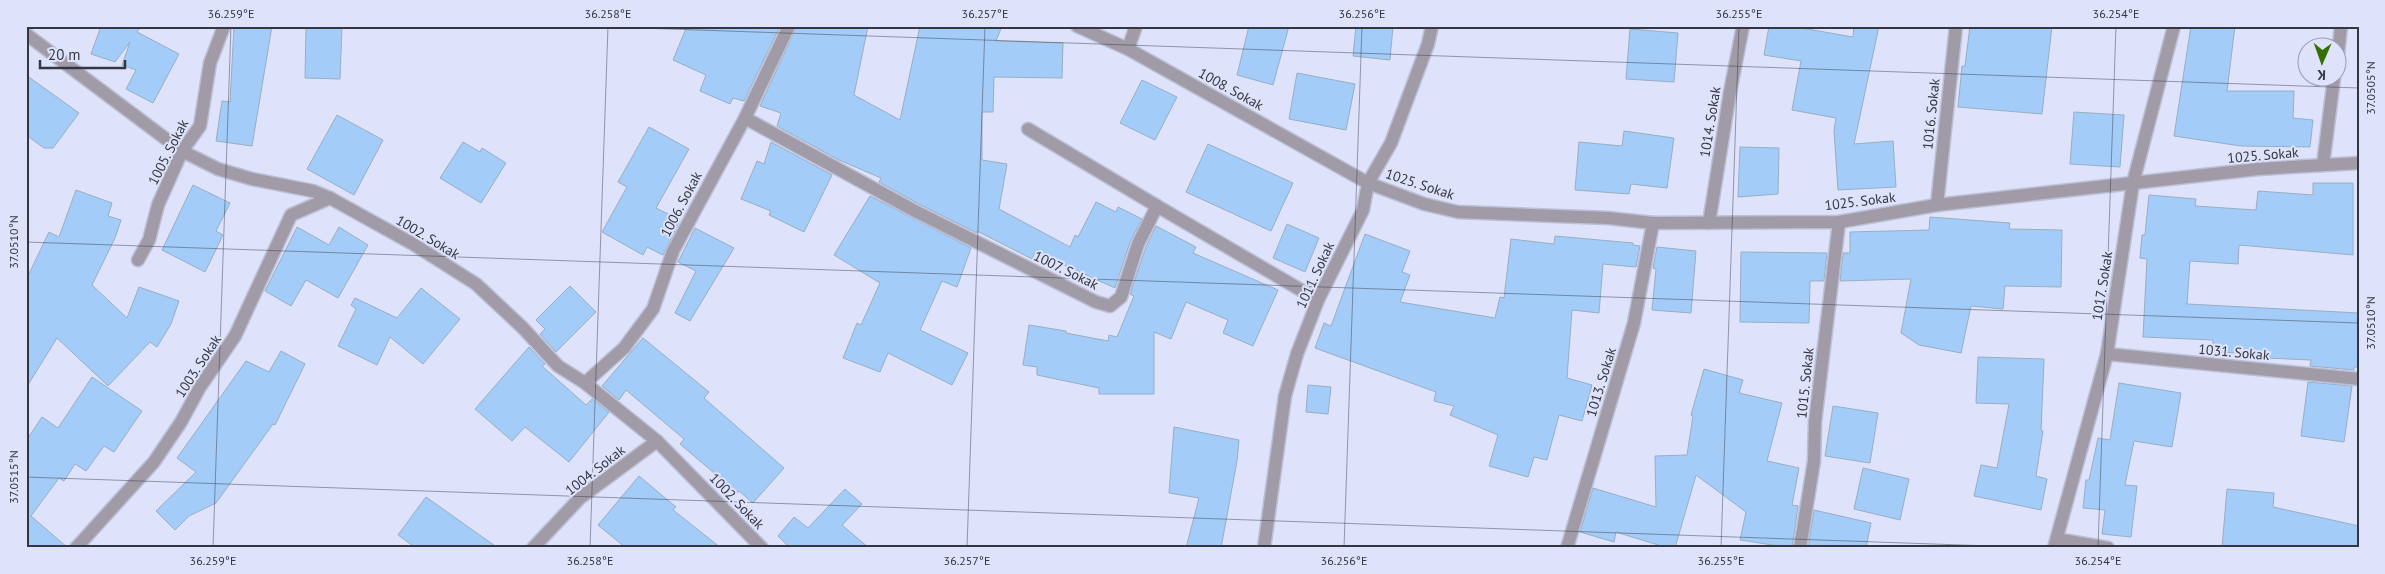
<svg xmlns="http://www.w3.org/2000/svg" width="2385" height="574" viewBox="0 0 2385 574" font-family="'PT Sans',sans-serif">
  <style>
    .building { fill: #a3cdf8; stroke: #97aec4 }
    .lines { fill: none; stroke-linecap: round; stroke-linejoin: round }
    .minor-casing { stroke: #bcc0d6; stroke-width: 15 }
    .minor { stroke: #a19ba8; stroke-width: 12 }
    .ticks { fill: none; stroke: #343641; stroke-width: 1; stroke-opacity: 0.45 }
    .labels { text-anchor: middle; stroke-width: 4; stroke-linejoin: round; paint-order: stroke }
    .street-label { font-size: 14px; fill: #343641; stroke: #dee3fb }
    .neatline { fill: none; stroke: #343641; stroke-width: 2 }
    .ticks-label { font-size: 12px; text-anchor: middle; fill: #343641 }
  </style>
  <rect width="100%" height="100%" fill="#dee3fb"/>
  <g class="building">
    <polygon points="101,26 141,26 137,32 179,54 153,103 126,89 136,70 122,65 130,42 115,62 91,54"/>
    <polygon points="234,26 272,26 252,146 216,141 222,101 230,102"/>
    <polygon points="306,26 342,26 340,79 305,78"/>
    <polygon points="687,26 780,26 744,101 733,98 730,104 700,91 706,75 673,60"/>
    <polygon points="797,26 868,26 854,95 900,120 920,26 1002,26 996,41 1063,43 1062,78 994,77 993,112 982,112 982,160 1007,164 999,209 1070,247 1075,235 1078,237 1096,202 1116,212 1118,207 1142,219 1130,242 1115,288 1035,252 1032,259 977,231 977,233 919,204 879,182 881,178 839,160 777,126 781,113 760,106"/>
    <polygon points="1249,26 1289,26 1273,85 1237,75"/>
    <polygon points="1356,26 1393,26 1390,60 1353,56"/>
    <polygon points="1769,26 1790,26 1853,37 1854,26 1879,26 1854,144 1893,141 1896,187 1838,190 1834,131 1836,118 1792,110 1801,61 1764,55"/>
    <polygon points="1970,26 2052,26 2042,114 1958,107 1962,66 1965,66"/>
    <polygon points="2191,26 2235,26 2227,91 2294,91 2293,118 2313,120 2310,147 2241,146 2174,136"/>
    <polygon points="1630,29 1678,33 1674,82 1626,79"/>
    <polygon points="1297,73 1355,84 1346,130 1289,119"/>
    <polygon points="26,75 79,113 53,148 44,148 26,135"/>
    <polygon points="1142,80 1177,97 1155,140 1120,123"/>
    <polygon points="2074,112 2124,115 2120,167 2070,164"/>
    <polygon points="337,115 383,140 354,195 307,169"/>
    <polygon points="649,127 689,149 656,208 680,220 663,255 647,247 643,255 602,232 627,187 618,182"/>
    <polygon points="1624,131 1674,138 1667,188 1631,184 1629,194 1575,190 1579,142 1622,146"/>
    <polygon points="463,142 480,152 482,148 506,163 481,203 440,178"/>
    <polygon points="771,142 832,175 804,232 769,215 771,211 741,199 757,161 764,164"/>
    <polygon points="1208,144 1293,183 1271,231 1186,192"/>
    <polygon points="1740,147 1779,148 1778,194 1738,197"/>
    <polygon points="2313,183 2353,183 2353,255 2239,245 2238,264 2190,261 2187,304 2359,313 2359,367 2354,367 2354,370 2310,366 2311,360 2266,358 2266,354 2213,352 2213,340 2143,337 2147,259 2140,258 2142,235 2145,235 2149,195 2196,199 2195,206 2256,210 2258,191 2313,195"/>
    <polygon points="193,185 230,203 216,231 223,235 205,272 162,250"/>
    <polygon points="76,190 112,203 108,216 121,220 115,238 92,285 127,318 139,287 179,301 171,324 157,347 150,342 108,386 57,338 26,388 26,280 49,232 59,237"/>
    <polygon points="870,196 971,248 957,287 942,281 920,330 968,353 952,385 888,353 880,372 843,358 857,323 861,325 880,283 834,255"/>
    <polygon points="1930,217 2010,223 2009,229 2062,230 2061,287 2005,286 2003,309 1971,306 1961,353 1919,345 1901,333 1911,279 1840,281 1843,253 1850,253 1850,232 1929,230"/>
    <polygon points="1287,224 1319,238 1305,272 1273,258"/>
    <polygon points="1156,226 1196,247 1193,253 1278,290 1253,346 1223,333 1228,320 1186,302 1171,339 1154,332 1154,394 1099,394 1099,388 1037,375 1037,367 1023,365 1029,325 1066,331 1066,333 1108,341 1109,335 1117,337 1134,296 1130,294 1146,247"/>
    <polygon points="297,227 329,245 339,227 368,245 338,298 306,280 291,306 265,291"/>
    <polygon points="695,228 734,248 690,321 675,313 696,271 678,262"/>
    <polygon points="1365,234 1410,251 1402,272 1410,275 1400,302 1495,318 1500,297 1504,298 1511,239 1554,244 1555,236 1633,243 1633,245 1640,246 1636,267 1603,264 1599,313 1572,310 1567,378 1592,385 1582,421 1559,415 1547,460 1534,457 1528,477 1489,466 1498,435 1450,415 1454,406 1434,401 1436,392 1315,348 1324,323 1331,326"/>
    <polygon points="1657,247 1696,251 1691,313 1652,310 1656,269 1653,268"/>
    <polygon points="1741,252 1827,253 1824,281 1810,281 1809,323 1740,322"/>
    <polygon points="570,286 596,312 556,352 540,334 545,329 536,320"/>
    <polygon points="421,288 460,319 423,364 390,337 377,365 338,346 356,309 351,305 355,298 397,318"/>
    <polygon points="643,338 709,392 704,398 784,468 753,503 739,491 736,494 718,480 720,478 680,444 684,439 626,390 619,400 602,386"/>
    <polygon points="529,347 545,364 542,366 586,405 592,399 609,412 569,462 525,427 512,441 475,409"/>
    <polygon points="281,351 305,364 275,425 273,424 216,503 189,516 175,530 156,511 196,472 177,458 246,361 269,372"/>
    <polygon points="1978,357 2044,359 2041,431 2043,431 2036,476 2047,479 2041,510 1974,496 1981,465 1997,468 2009,404 1976,403"/>
    <polygon points="1704,369 1743,380 1739,393 1782,403 1767,461 1799,468 1792,505 1798,506 1792,548 1740,540 1746,512 1696,475 1675,548 1668,548 1616,532 1614,542 1580,532 1593,488 1656,507 1655,456 1687,455 1693,416 1691,415"/>
    <polygon points="92,377 142,411 114,452 104,446 86,471 75,464 64,481 59,478 31,516 68,548 26,548 26,441 42,417 58,428"/>
    <polygon points="2308,382 2352,386 2344,442 2301,436"/>
    <polygon points="2119,383 2181,393 2172,447 2134,441 2125,485 2137,486 2131,537 2102,534 2105,510 2083,508 2086,480 2089,480 2098,438 2110,440"/>
    <polygon points="1308,385 1331,387 1328,414 1306,412"/>
    <polygon points="1833,406 1878,413 1870,463 1825,456"/>
    <polygon points="1174,427 1239,440 1237,461 1221,548 1186,548 1199,498 1169,493"/>
    <polygon points="1863,468 1909,479 1900,520 1854,509"/>
    <polygon points="639,476 676,507 673,510 721,548 626,548 598,525"/>
    <polygon points="845,489 862,504 842,525 869,548 790,548 778,536 794,517 808,528"/>
    <polygon points="2227,489 2274,493 2273,507 2359,526 2359,548 2222,548"/>
    <polygon points="426,497 498,548 416,548 398,535"/>
    <polygon points="1814,510 1871,523 1866,548 1808,548"/>
  </g>
  <g class="lines">
    <defs>
      <g id="minor">
        <polyline points="1077,26 1128,49 1368,183 1424,204 1458,212 1608,218 1653,223 1839,222 1937,205 2133,183 2258,169 2359,163"/>
        <polyline points="26,34 182,151 218,169 252,179 313,191 330,198 413,244 476,284 523,328 558,366 585,383 657,441 762,548"/>
        <polyline points="1128,49 1136,26"/>
        <polyline points="2338,54 2341,26"/>
        <polyline points="745,118 915,211 1096,302 1110,306 1121,297 1138,244 1157,206 1318,300"/>
        <polyline points="1028,129 1157,206"/>
        <polyline points="2323,165 2334,78"/>
        <polyline points="1937,205 1956,26"/>
        <polyline points="1709,223 1730,92 1743,26"/>
        <polyline points="138,260 149,240 158,205 182,151 200,126 210,63 224,26"/>
        <polyline points="2107,354 2359,379"/>
        <polyline points="585,383 624,348 653,309 673,251 745,118 789,26"/>
        <polyline points="2057,539 2108,548"/>
        <polyline points="76,548 154,462 181,422 200,387 235,336 291,215 330,198"/>
        <polyline points="533,548 580,498 657,441"/>
        <polyline points="1264,548 1285,396 1297,354 1318,300 1363,210 1368,183 1391,143 1428,44 1432,26"/>
        <polyline points="1567,548 1634,323 1653,223"/>
        <polyline points="1800,548 1814,461 1815,422 1839,222"/>
        <polyline points="2054,548 2107,354 2133,183 2174,26"/>
      </g>
    </defs>
    <use href="#minor" class="minor-casing"/>
    <use href="#minor" class="minor"/>
  </g>
  <path class="ticks" d="M583,26l1776,62M26,242l2333,81M26,477l2021,71M213,548l18,-522M590,548l18,-522M967,548l18,-522M1344,548l18,-522M1721,548l18,-522M2098,548l18,-522"/>
  <g class="labels">
    <g class="street-label">
      <text transform="translate(1231 89) rotate(29)" y="5">1008. Sokak</text>
      <text transform="translate(1931 114) rotate(-84)" y="5">1016. Sokak</text>
      <text transform="translate(1710 122) rotate(-81)" y="5">1014. Sokak</text>
      <text transform="translate(168 152) rotate(-63)" y="5">1005. Sokak</text>
      <text transform="translate(2263 155) rotate(-5)" y="5">1025. Sokak</text>
      <text transform="translate(1420 184) rotate(18)" y="5">1025. Sokak</text>
      <text transform="translate(1860 201) rotate(-7)" y="5">1025. Sokak</text>
      <text transform="translate(681 204) rotate(-62)" y="5">1006. Sokak</text>
      <text transform="translate(428 237) rotate(31)" y="5">1002. Sokak</text>
      <text transform="translate(1066 270) rotate(26)" y="5">1007. Sokak</text>
      <text transform="translate(1315 275) rotate(-65)" y="5">1011. Sokak</text>
      <text transform="translate(2102 286) rotate(-81)" y="5">1017. Sokak</text>
      <text transform="translate(2234 352) rotate(5)" y="5">1031. Sokak</text>
      <text transform="translate(198 366) rotate(-57)" y="5">1003. Sokak</text>
      <text transform="translate(1601 382) rotate(-73)" y="5">1013. Sokak</text>
      <text transform="translate(1805 383) rotate(-84)" y="5">1015. Sokak</text>
      <text transform="translate(595 470) rotate(-38)" y="5">1004. Sokak</text>
      <text transform="translate(737 501) rotate(46)" y="5">1002. Sokak</text>
    </g>
  </g>
  <rect width="2385" height="574" fill="none" stroke="#dee3fb" stroke-width="55"/>
  <g transform="translate(2322 62) rotate(182)"><circle r="24" fill="#dee3fb" stroke="#9a9eb1"/>
  <path d="M0-4L9 19L0 12L-9 19Z" fill="#346f00"/>
  <text y="-8" font-size="14" font-weight="bold" text-anchor="middle" fill="#343641">K</text>
  </g>
  <path d="M40 60v8h85v-8" fill="none" stroke="#343641" stroke-width="2.5"/>
  <text x="48" y="60" font-size="15" fill="#343641" stroke="#dee3fb" stroke-width="4" paint-order="stroke">20 m</text>
  <rect x="28" y="28" width="2330" height="518" class="neatline"/>
  <g class="ticks-label">
    <text x="231" y="18">36.259°E</text>
    <text x="608" y="18">36.258°E</text>
    <text x="985" y="18">36.257°E</text>
    <text x="1362" y="18">36.256°E</text>
    <text x="1739" y="18">36.255°E</text>
    <text x="2116" y="18">36.254°E</text>
    <text transform="translate(2371 88) rotate(-90)" y="4">37.0505°N</text>
    <text transform="translate(14 242) rotate(-90)" y="4">37.0510°N</text>
    <text transform="translate(2371 323) rotate(-90)" y="4">37.0510°N</text>
    <text transform="translate(14 477) rotate(-90)" y="4">37.0515°N</text>
    <text x="213" y="565">36.259°E</text>
    <text x="590" y="565">36.258°E</text>
    <text x="967" y="565">36.257°E</text>
    <text x="1344" y="565">36.256°E</text>
    <text x="1721" y="565">36.255°E</text>
    <text x="2098" y="565">36.254°E</text>
  </g>
</svg>
